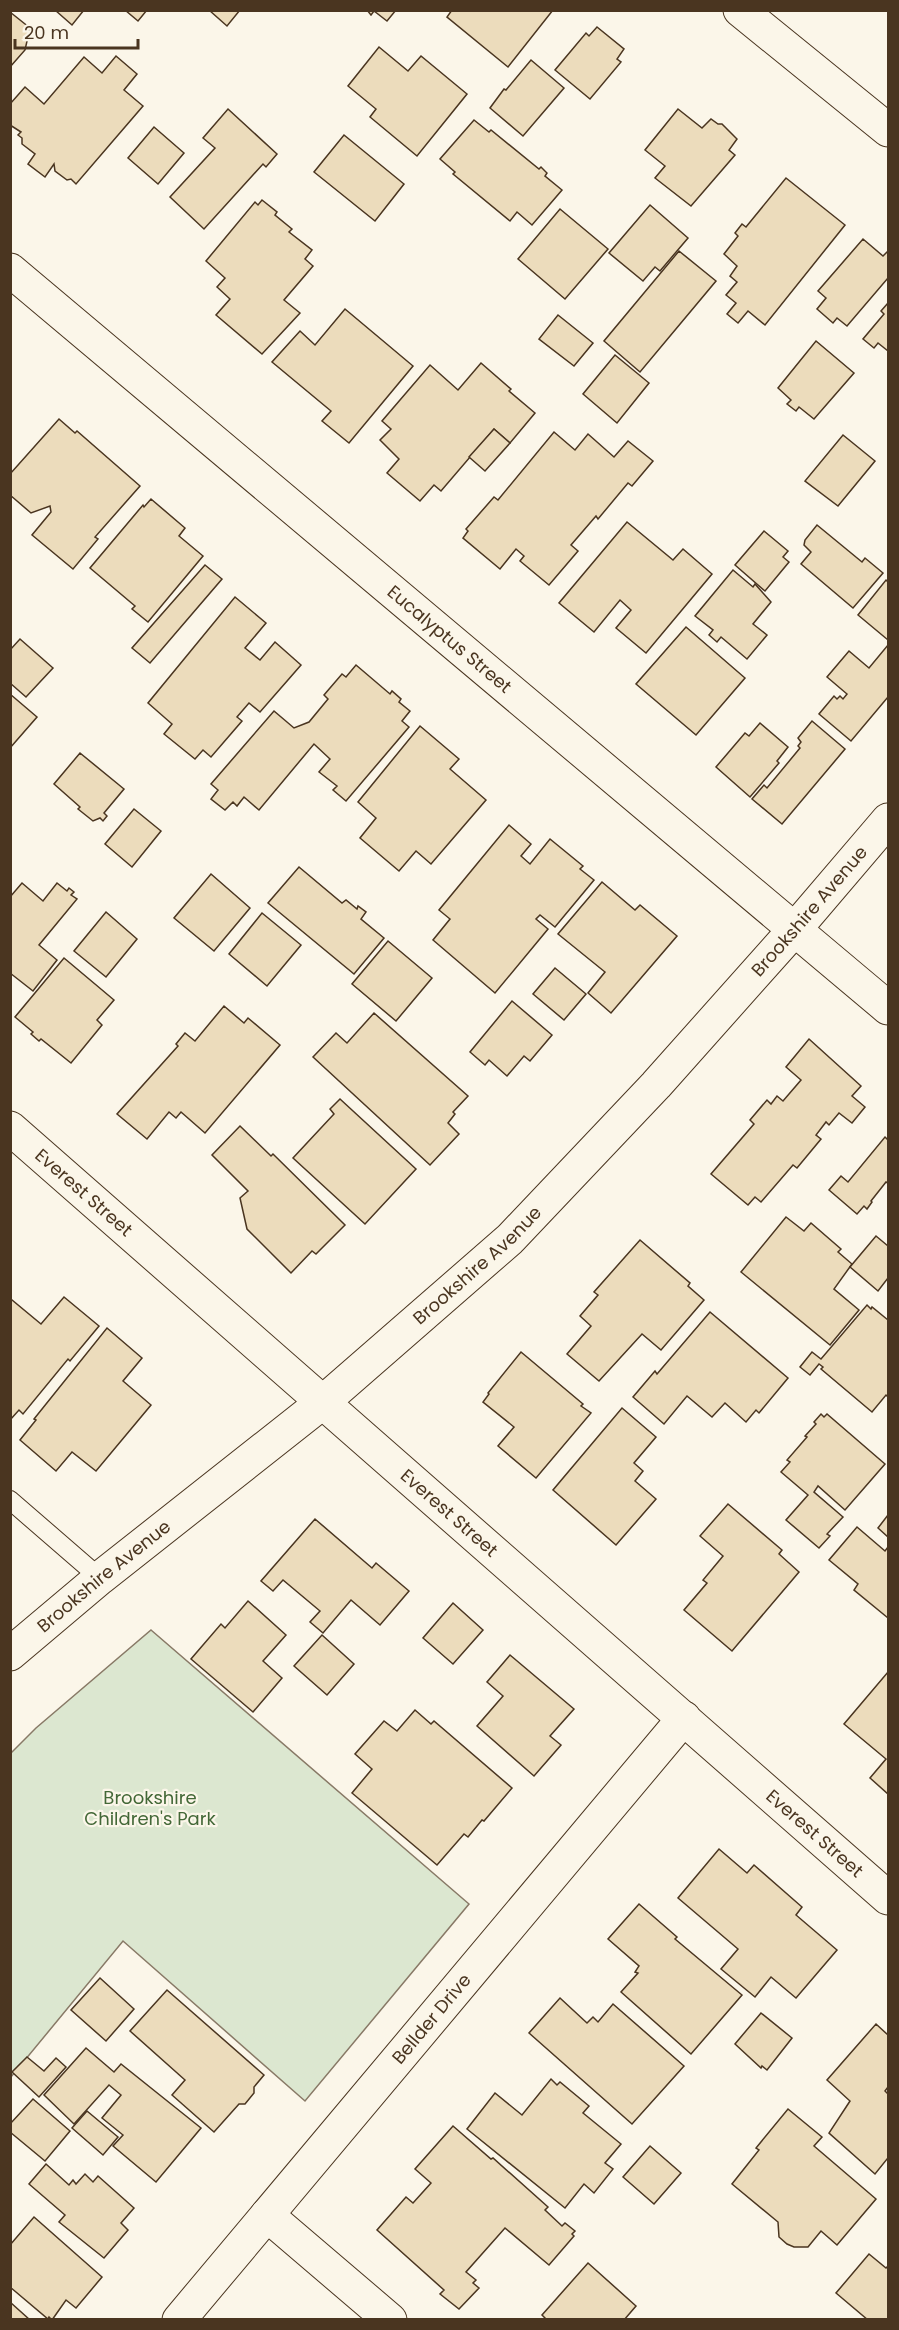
<svg xmlns="http://www.w3.org/2000/svg" width="899" height="2330" viewBox="0 0 899 2330" font-family="Poppins,sans-serif">
  <style>
    .green { fill: #dce7d0; stroke: #887966; stroke-width: 1.5 }
    .building { fill: #ecdcbc; stroke: #4a3520; stroke-width: 1.5 }
    .lines { fill: none; stroke-linecap: round; stroke-linejoin: round }
    .service-casing { stroke: #4a3520; stroke-width: 20 }
    .minor-casing { stroke: #4a3520; stroke-width: 35 }
    .tertiary-casing { stroke: #4a3520; stroke-width: 35 }
    .service { stroke: #fbf6e9; stroke-width: 18 }
    .minor { stroke: #fbf6e9; stroke-width: 33 }
    .tertiary { stroke: #fbf6e9; stroke-width: 33 }
    .labels { text-anchor: middle; stroke-width: 4.5; stroke-linejoin: round; paint-order: stroke }
    .street-label { font-size: 18px; fill: #4a3520; stroke: #fbf6e9 }
    .park-label { font-size: 18px; fill: #436837; stroke: #fbf6e9 }
  </style>
  <rect width="100%" height="100%" fill="#fbf6e9"/>
  <polygon class="green" points="151,1630 469,1904 305,2101 123,1941 11,2077 11,1753 36,1728"/>
  <g class="building">
    <polygon points="55,10 84,10 72,25"/>
    <polygon points="125,10 147,10 138,21"/>
    <polygon points="209,10 240,10 227,26"/>
    <polygon points="367,10 396,10 387,21 374,11 371,15"/>
    <polygon points="452,10 553,10 508,67 447,17"/>
    <polygon points="10,12 30,28 25,50 10,67"/>
    <polygon points="597,27 624,49 617,59 621,62 590,99 555,70 586,33 589,36"/>
    <polygon points="379,47 408,71 421,56 467,94 417,156 370,117 376,109 348,86"/>
    <polygon points="116,56 137,74 124,90 143,106 76,184 71,179 67,180 55,171 54,164 45,177 28,164 35,154 22,144 22,138 18,135 21,132 10,125 10,104 25,87 44,104 84,57 102,73"/>
    <polygon points="531,60 564,88 523,136 490,108 504,89 506,90"/>
    <polygon points="228,109 277,154 266,167 263,164 204,229 170,197 215,148 203,138"/>
    <polygon points="678,109 702,128 711,119 718,124 722,124 737,139 729,150 735,155 691,206 655,178 665,166 645,150"/>
    <polygon points="474,120 489,132 491,130 539,169 541,167 547,173 545,176 562,190 532,225 517,212 510,221 453,174 455,172 440,159"/>
    <polygon points="154,127 184,153 158,184 128,158"/>
    <polygon points="344,135 404,184 375,221 314,172"/>
    <polygon points="786,178 845,225 765,325 748,311 738,323 727,314 736,303 726,295 737,282 730,276 737,266 724,254 738,236 735,233 742,224 746,227"/>
    <polygon points="262,200 277,212 275,215 292,229 289,232 312,250 305,259 313,266 284,300 300,313 262,354 216,315 230,299 217,287 225,278 206,261 255,202 258,205"/>
    <polygon points="650,205 688,238 660,271 655,267 643,281 609,253"/>
    <polygon points="560,209 608,249 565,299 518,259"/>
    <polygon points="863,239 883,256 888,251 888,278 847,326 837,318 833,323 817,309 826,298 818,291"/>
    <polygon points="679,251 716,281 640,372 604,341"/>
    <polygon points="888,303 888,351 878,343 874,348 863,339 884,314 881,311"/>
    <polygon points="345,309 413,366 349,443 322,421 331,411 272,362 300,331 315,345"/>
    <polygon points="558,315 593,343 574,366 539,339"/>
    <polygon points="816,341 854,373 814,419 799,407 796,411 787,404 791,400 778,388"/>
    <polygon points="615,355 649,383 617,423 583,394"/>
    <polygon points="481,363 511,389 509,391 535,413 510,443 494,429 441,491 434,485 420,501 387,473 399,459 380,440 391,429 382,421 430,365 458,390"/>
    <polygon points="59,419 75,433 77,431 140,486 95,537 98,539 73,569 32,535 51,512 50,506 31,513 10,495 10,474"/>
    <polygon points="494,429 510,443 485,471 469,457"/>
    <polygon points="554,432 575,450 588,434 614,457 628,441 653,461 632,486 628,483 598,519 596,516 571,545 578,551 549,585 520,561 524,556 516,549 500,569 463,538 468,531 466,529 494,497 498,500"/>
    <polygon points="843,435 875,461 838,506 805,481"/>
    <polygon points="151,499 185,528 179,536 203,556 148,622 132,609 135,606 90,568 143,505 144,507"/>
    <polygon points="627,522 673,560 683,549 712,574 646,653 616,628 631,610 620,600 594,632 559,603"/>
    <polygon points="817,525 862,562 865,558 883,573 853,608 801,564 811,552 804,545 805,540"/>
    <polygon points="764,531 788,551 783,557 789,562 765,591 735,565"/>
    <polygon points="205,565 222,579 150,663 132,648"/>
    <polygon points="733,570 753,587 755,584 771,602 753,624 767,635 747,659 721,637 717,642 709,635 713,630 695,616"/>
    <polygon points="886,580 888,582 888,640 858,615"/>
    <polygon points="235,597 266,623 245,648 260,660 275,642 301,665 260,712 249,703 237,717 242,721 211,757 203,750 195,759 164,734 172,724 148,703"/>
    <polygon points="686,627 745,678 696,735 636,684"/>
    <polygon points="20,639 53,668 26,697 10,683 10,650"/>
    <polygon points="888,645 888,697 851,741 819,714 834,696 837,699 840,696 843,699 847,694 827,677 849,651 869,668"/>
    <polygon points="356,665 390,694 392,691 401,699 399,702 410,711 402,721 409,727 346,801 333,790 337,786 319,772 330,759 314,744 259,810 244,797 237,806 233,802 225,810 211,799 218,790 211,784 274,711 294,728 309,722 328,699 324,695 342,674 346,677"/>
    <polygon points="10,694 37,717 10,748"/>
    <polygon points="812,721 845,749 782,824 752,799 764,785 767,788 800,748 798,746 801,742 798,738"/>
    <polygon points="760,723 788,747 777,761 779,763 750,797 716,767 745,733 749,736"/>
    <polygon points="420,726 459,759 450,769 486,800 431,864 416,851 399,871 360,838 376,818 358,802"/>
    <polygon points="80,753 124,789 104,813 107,816 103,821 100,818 93,821 78,809 80,807 54,784"/>
    <polygon points="134,809 161,831 132,867 105,844"/>
    <polygon points="509,825 531,844 521,856 530,864 550,839 583,866 580,869 594,880 555,927 540,915 536,919 548,929 495,993 433,940 450,919 439,910"/>
    <polygon points="299,867 342,903 346,900 357,909 358,906 366,912 361,919 384,938 354,974 268,903"/>
    <polygon points="211,874 250,908 214,951 174,918"/>
    <polygon points="602,882 635,910 640,905 677,936 611,1013 588,993 605,972 558,934"/>
    <polygon points="22,883 43,901 57,883 67,891 69,888 74,892 71,895 77,899 39,945 57,960 33,991 10,973 10,897"/>
    <polygon points="106,912 137,939 106,977 74,951"/>
    <polygon points="262,913 301,945 267,986 229,954"/>
    <polygon points="388,941 432,978 396,1021 352,984"/>
    <polygon points="64,958 114,1000 97,1020 102,1025 71,1063 41,1039 39,1041 31,1034 33,1032 15,1017"/>
    <polygon points="555,968 586,994 564,1020 533,994"/>
    <polygon points="512,1001 552,1035 530,1061 524,1056 507,1076 489,1060 485,1065 470,1052"/>
    <polygon points="224,1006 244,1023 248,1018 280,1045 205,1133 181,1112 176,1118 169,1112 147,1139 117,1114 178,1046 176,1044 185,1033 195,1041"/>
    <polygon points="374,1013 468,1096 453,1112 455,1114 448,1123 459,1134 430,1165 313,1057 336,1033 347,1043"/>
    <polygon points="809,1039 861,1086 852,1096 865,1107 852,1123 839,1113 829,1125 826,1122 816,1135 821,1139 797,1168 793,1165 761,1202 755,1197 748,1205 711,1174 754,1124 750,1120 767,1100 771,1104 777,1096 783,1101 801,1080 786,1067"/>
    <polygon points="340,1099 416,1169 365,1224 293,1158 334,1114 330,1109"/>
    <polygon points="240,1126 271,1156 273,1154 345,1225 316,1254 312,1251 291,1273 247,1229 240,1198 248,1191 212,1155"/>
    <polygon points="885,1137 888,1140 888,1183 886,1182 871,1201 872,1202 867,1209 864,1206 857,1214 829,1190 841,1176 848,1182"/>
    <polygon points="786,1217 804,1231 811,1223 841,1249 838,1252 852,1264 834,1289 859,1310 830,1345 741,1272"/>
    <polygon points="876,1236 888,1246 888,1278 878,1291 850,1267"/>
    <polygon points="640,1240 690,1283 688,1286 704,1300 661,1350 642,1334 599,1381 567,1354 591,1326 580,1316 598,1295 594,1292"/>
    <polygon points="64,1297 99,1326 70,1361 68,1359 23,1414 19,1410 10,1420 10,1302 12,1300 41,1324"/>
    <polygon points="867,1305 871,1309 872,1307 888,1320 888,1397 886,1395 872,1412 821,1369 823,1367 819,1364 810,1375 800,1367 812,1352 821,1359"/>
    <polygon points="710,1312 788,1378 759,1413 756,1410 746,1422 725,1403 712,1417 687,1396 664,1424 633,1397 655,1371 657,1374"/>
    <polygon points="107,1328 142,1358 123,1381 151,1405 96,1471 72,1452 56,1471 20,1440 36,1420 34,1419"/>
    <polygon points="521,1352 583,1404 581,1406 591,1413 536,1478 498,1446 514,1427 483,1402 489,1394 488,1393"/>
    <polygon points="622,1408 656,1437 634,1463 643,1471 635,1481 656,1499 616,1545 553,1490"/>
    <polygon points="821,1414 824,1417 827,1414 885,1464 845,1510 818,1486 814,1492 843,1517 827,1534 830,1536 819,1548 786,1520 808,1495 781,1472 790,1462 787,1460 807,1437 805,1436 816,1424 814,1422"/>
    <polygon points="728,1504 782,1550 779,1554 799,1572 732,1651 684,1610 707,1583 703,1580 723,1556 700,1536"/>
    <polygon points="888,1515 888,1537 878,1528"/>
    <polygon points="315,1519 372,1568 376,1563 409,1591 380,1625 351,1600 323,1633 310,1622 320,1611 283,1580 273,1591 261,1581"/>
    <polygon points="857,1527 885,1551 888,1547 888,1618 854,1590 858,1584 829,1560"/>
    <polygon points="248,1601 286,1635 263,1661 282,1678 253,1712 191,1659 221,1624 225,1628"/>
    <polygon points="453,1603 483,1630 453,1664 423,1638"/>
    <polygon points="322,1635 354,1664 327,1695 294,1666"/>
    <polygon points="510,1655 574,1709 550,1736 561,1745 534,1776 477,1726 503,1696 487,1682"/>
    <polygon points="888,1672 888,1794 870,1778 886,1759 844,1724"/>
    <polygon points="415,1710 431,1724 434,1721 512,1788 484,1821 482,1820 468,1837 464,1834 437,1865 352,1793 372,1769 355,1754 384,1721 397,1731"/>
    <polygon points="719,1849 747,1873 754,1865 802,1907 796,1915 837,1950 796,1998 771,1977 755,1997 721,1969 738,1949 678,1898"/>
    <polygon points="639,1904 677,1937 675,1939 742,1995 691,2054 621,1992 638,1973 635,1972 639,1966 608,1939"/>
    <polygon points="100,1978 134,2009 106,2041 71,2010"/>
    <polygon points="167,1990 264,2075 254,2087 254,2093 245,2104 239,2104 214,2132 172,2095 185,2080 130,2031"/>
    <polygon points="560,1998 587,2023 593,2017 598,2022 613,2004 684,2066 632,2124 529,2033"/>
    <polygon points="761,2013 792,2038 767,2070 762,2066 761,2068 735,2044"/>
    <polygon points="876,2024 888,2035 888,2087 885,2091 888,2094 888,2160 887,2159 875,2174 829,2133 850,2101 827,2080"/>
    <polygon points="86,2048 114,2072 121,2064 201,2128 156,2182 113,2146 123,2135 102,2118 121,2095 109,2085 74,2124 44,2095"/>
    <polygon points="27,2057 44,2071 56,2058 66,2067 39,2097 12,2072"/>
    <polygon points="551,2079 557,2085 560,2082 589,2106 583,2113 621,2144 605,2163 613,2169 594,2193 584,2184 565,2208 467,2129 495,2093 522,2115"/>
    <polygon points="33,2099 70,2131 45,2161 10,2132 10,2124"/>
    <polygon points="788,2109 822,2137 814,2146 876,2199 837,2245 821,2231 808,2247 794,2247 787,2244 779,2237 778,2222 732,2184 759,2150 756,2148"/>
    <polygon points="87,2111 118,2137 103,2155 72,2128"/>
    <polygon points="453,2126 491,2159 493,2158 548,2207 545,2210 562,2226 565,2223 575,2231 572,2234 574,2236 549,2265 505,2228 466,2272 476,2280 473,2283 479,2288 459,2309 440,2294 444,2290 377,2230 406,2197 413,2203 431,2183 415,2169"/>
    <polygon points="650,2146 681,2173 654,2204 623,2177"/>
    <polygon points="46,2164 69,2185 73,2180 76,2184 85,2174 93,2182 98,2176 134,2208 121,2223 128,2230 104,2258 59,2222 65,2215 29,2184"/>
    <polygon points="34,2217 102,2277 76,2308 66,2300 52,2320 49,2317 48,2319 10,2287 10,2245"/>
    <polygon points="869,2254 886,2268 888,2266 888,2320 868,2320 836,2293"/>
    <polygon points="588,2263 636,2306 624,2320 547,2320 542,2315"/>
    <polygon points="10,2302 30,2320 10,2320"/>
  </g>
  <g class="lines">
    <defs>
      <polyline id="service" points="10,1500 100,1578"/>
      <g id="minor">
        <polyline points="740,10 888,130"/>
        <path id="s1" d="M10,270l878,738"/>
        <path id="s2" d="M10,1128l878,770"/>
        <polyline points="267,2215 390,2320"/>
        <path id="s3" d="M179,2320l505,-602"/>
      </g>
      <g id="tertiary">
        <path id="s4" d="M10,1654l90,-76 223,-176 187,-163 146,-154 139,-156 93,-109"/>
      </g>
    </defs>
    <use href="#service" class="service-casing"/>
    <use href="#minor" class="minor-casing"/>
    <use href="#tertiary" class="tertiary-casing"/>
    <use href="#service" class="service"/>
    <use href="#minor" class="minor"/>
    <use href="#tertiary" class="tertiary"/>
  </g>
  <g class="labels">
    <g class="street-label">
      <text dy="6" stroke="none"><textPath href="#s1" startOffset="574">Eucalyptus Street</textPath></text>
      <text dy="6" stroke="none"><textPath href="#s4" startOffset="1094">Brookshire Avenue</textPath></text>
      <text dy="6" stroke="none"><textPath href="#s2" startOffset="98">Everest Street</textPath></text>
      <text dy="6" stroke="none"><textPath href="#s4" startOffset="608">Brookshire Avenue</textPath></text>
      <text dy="6" stroke="none"><textPath href="#s2" startOffset="584">Everest Street</textPath></text>
      <text dy="6" stroke="none"><textPath href="#s4" startOffset="122">Brookshire Avenue</textPath></text>
      <text dy="6" stroke="none"><textPath href="#s2" startOffset="1070">Everest Street</textPath></text>
      <text dy="6" stroke="none"><textPath href="#s3" startOffset="393">Bellder Drive</textPath></text>
    </g>
    <g class="park-label">
      <text x="150" y="1804">Brookshire<tspan x="150" dy="21">Children's Park</tspan></text>
    </g>
  </g>
  <rect width="899" height="2330" fill="none" stroke="#4a3520" stroke-width="24"/>
  <path d="M15 39v9h123v-9" fill="none" stroke="#4a3520" stroke-width="3"/>
  <text x="24" y="39" font-size="18" fill="#4a3520" stroke="#fbf6e9" stroke-width="4.5" paint-order="stroke">20 m</text>
</svg>
